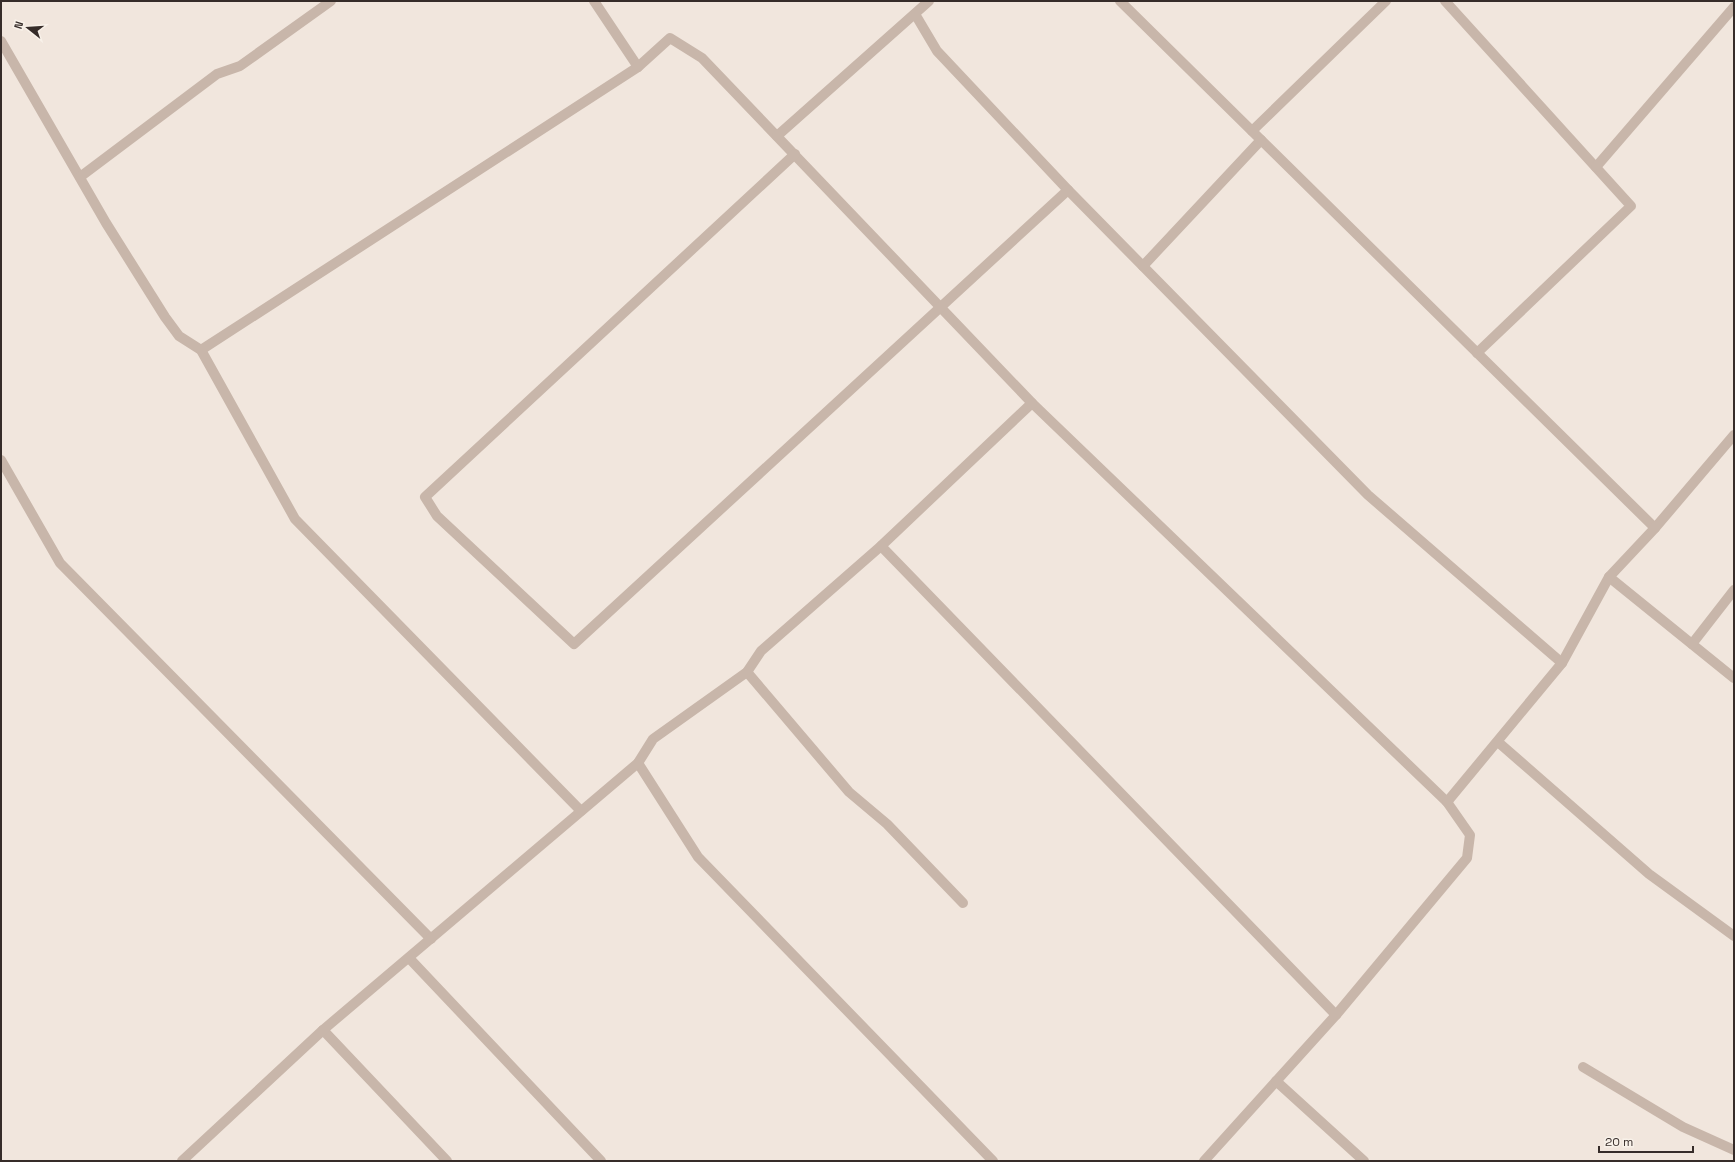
<svg xmlns="http://www.w3.org/2000/svg" width="1735" height="1162" viewBox="0 0 1735 1162" font-family="'Space Grotesk',sans-serif">
  <style>
    .lines { fill: none; stroke-linecap: round; stroke-linejoin: round }
    .minor { stroke: #c8b6aa; stroke-width: 10 }
  </style>
  <rect width="100%" height="100%" fill="#f1e6dd"/>
  <g class="lines">
    <g class="minor">
      <polyline points="594,1 638,67 670,38 702,58 1032,403 1447,802 1470,835 1467,858 1336,1015 1204,1161"/>
      <polyline points="1120,1 1655,528"/>
      <polyline points="1445,1 1631,206 1477,353"/>
      <polyline points="915,14 937,51 1068,190 1368,495 1562,663"/>
      <polyline points="1,41 106,223 165,317 179,336 201,350 295,519 581,811"/>
      <polyline points="1252,131 1386,1"/>
      <polyline points="777,136 929,1"/>
      <polyline points="795,154 425,497 437,516 574,644 1068,190"/>
      <polyline points="1596,167 1734,7"/>
      <polyline points="80,177 217,74 240,66 331,1"/>
      <polyline points="1143,266 1261,140"/>
      <polyline points="201,350 638,67"/>
      <polyline points="1,460 60,563 431,939"/>
      <polyline points="881,546 1336,1015"/>
      <polyline points="1609,577 1734,678"/>
      <polyline points="1692,644 1734,590"/>
      <polyline points="747,672 849,792 887,824 963,903"/>
      <polyline points="1498,742 1649,874 1734,936"/>
      <polyline points="638,763 698,857 993,1161"/>
      <polyline points="1447,802 1562,663 1609,577 1655,528 1734,435"/>
      <polyline points="409,958 601,1161"/>
      <polyline points="323,1030 447,1161"/>
      <polyline points="1583,1067 1683,1127 1734,1150"/>
      <polyline points="1276,1081 1364,1161"/>
      <polyline points="182,1161 323,1030 638,763 653,739 747,672 761,651 881,546 1032,403"/>
    </g>
  </g>
  <rect width="1735" height="1162" fill="none" stroke="#362c29" stroke-width="4"/>
  <g transform="translate(28 28) rotate(287)" stroke="#f8f1e9" stroke-width="3" paint-order="stroke">
  <path d="M0-3L7 15L0 10L-7 15Z" fill="#362c29"/>
  <text y="-6" font-size="11" font-weight="bold" text-anchor="middle" fill="#362c29">N</text>
  </g>
  <path d="M1599 1146v6h94v-6" fill="none" stroke="#362c29" stroke-width="2"/>
  <text x="1605" y="1146" font-size="12" fill="#362c29" stroke="#f8f1e9" stroke-width="3" paint-order="stroke">20 m</text>
</svg>
